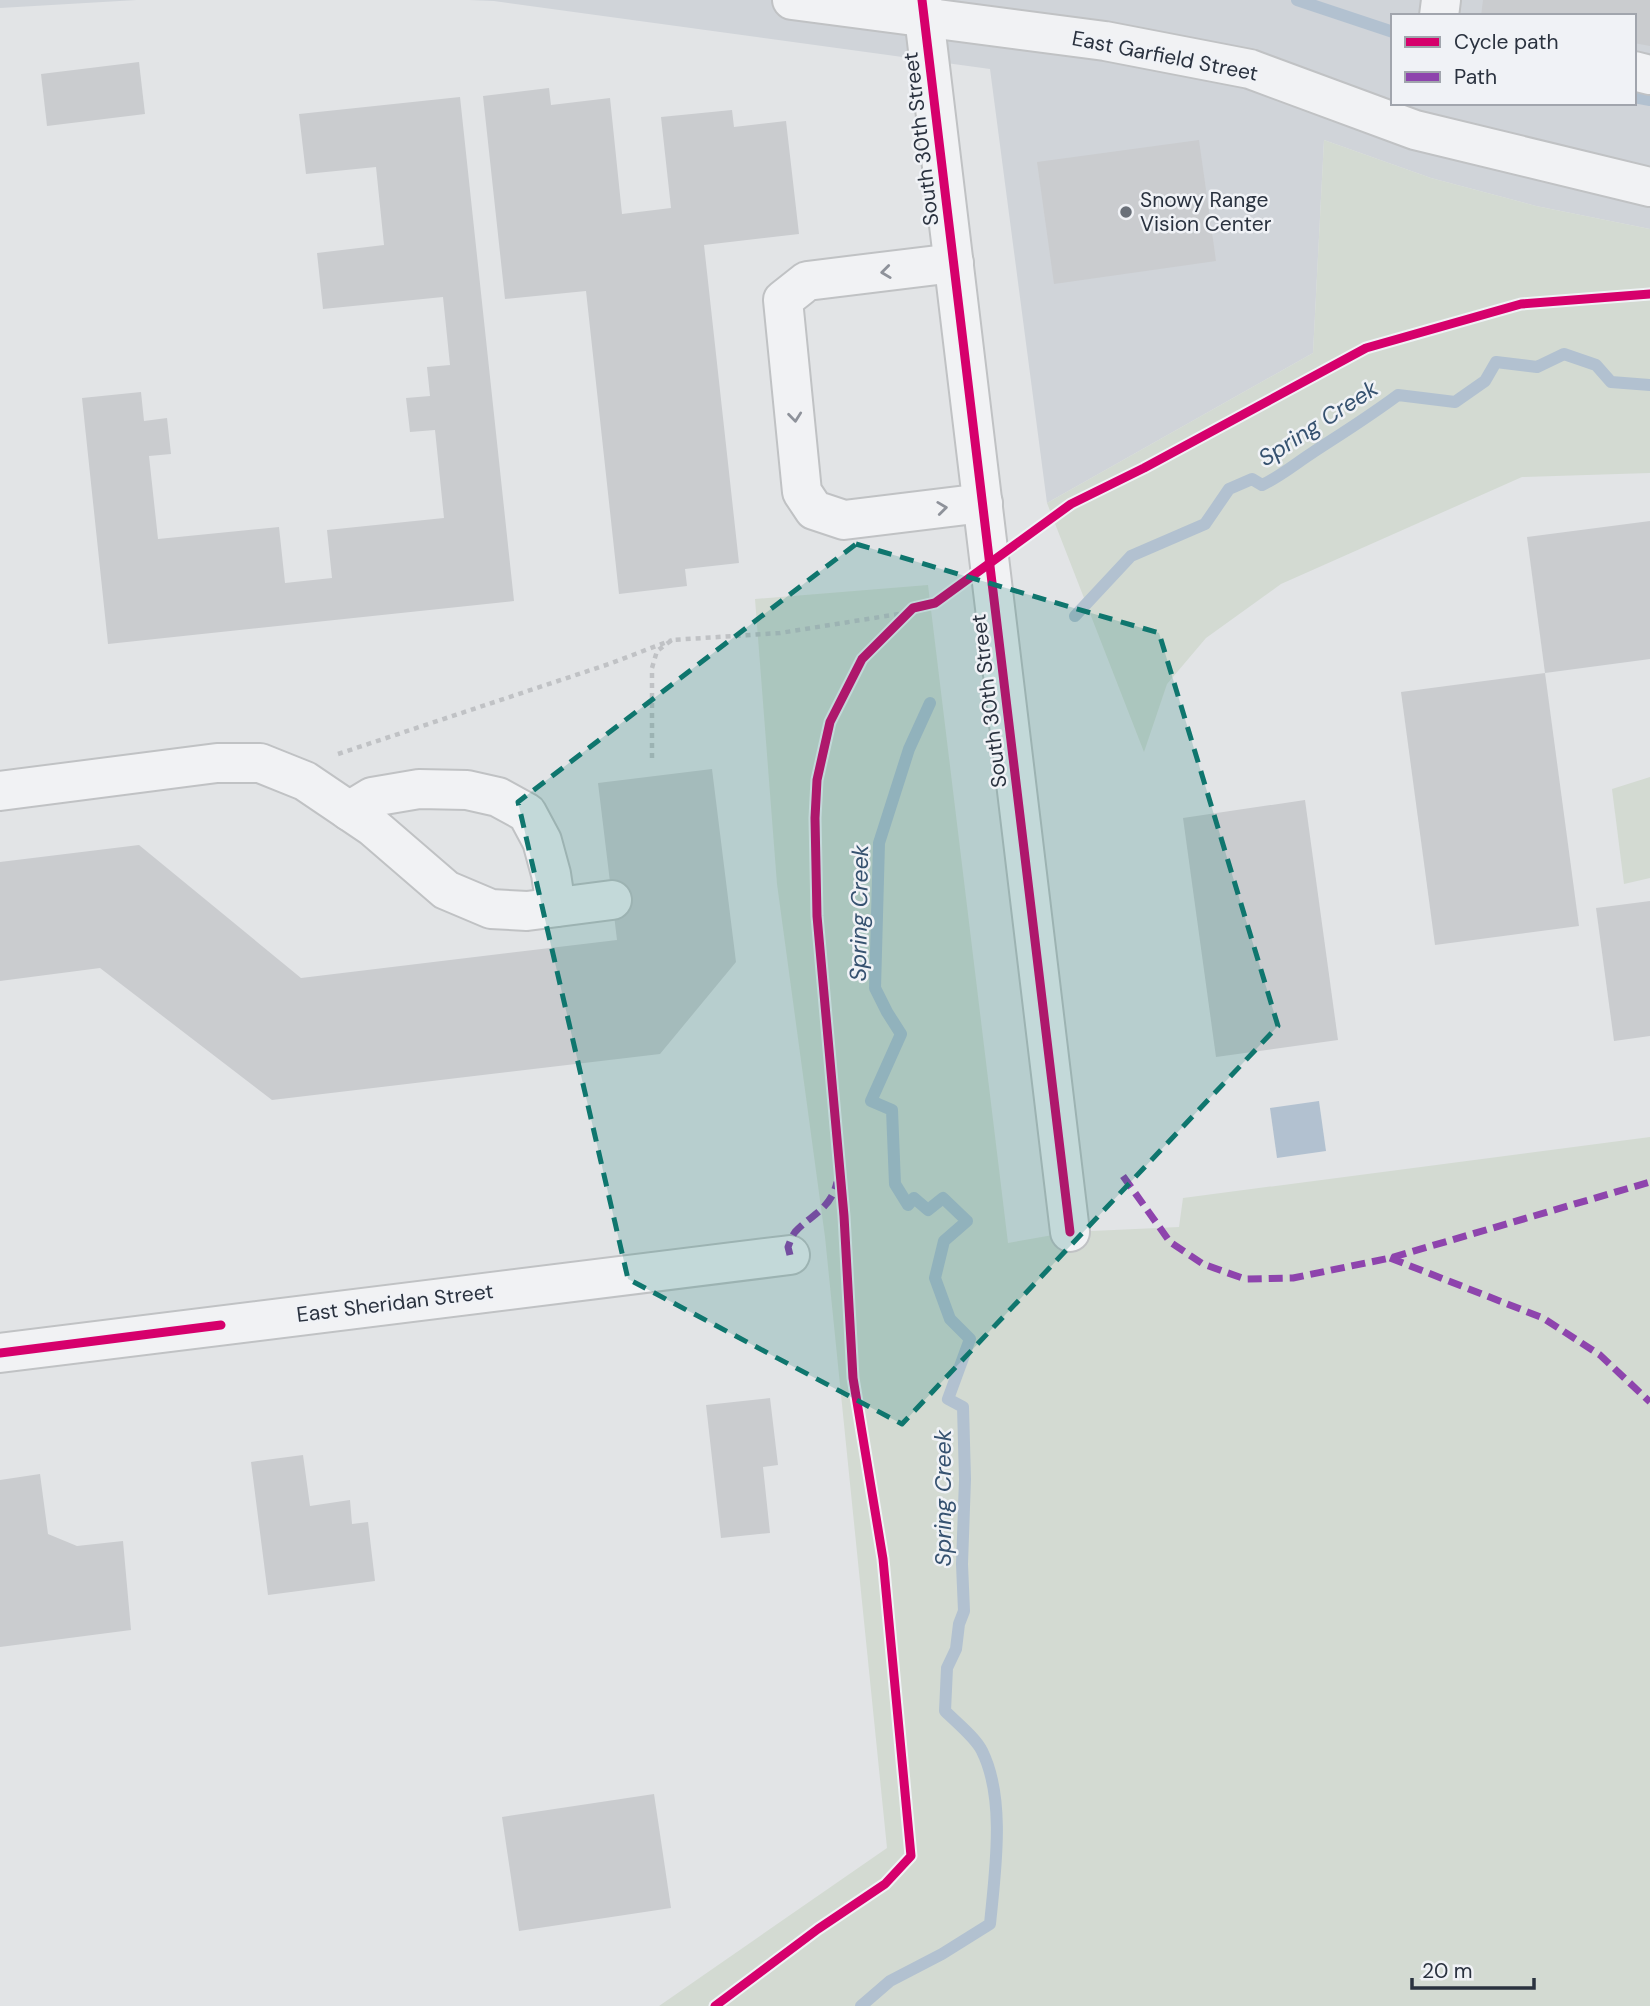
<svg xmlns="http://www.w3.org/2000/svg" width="1650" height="2006" viewBox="0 0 1650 2006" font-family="'DM Sans',sans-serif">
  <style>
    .built { fill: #d0d4d9; fill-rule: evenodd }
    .green { fill: #d3dad2 }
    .water { fill: #b2c1d0 }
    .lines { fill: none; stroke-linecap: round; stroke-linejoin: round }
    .stream { stroke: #b2c1d0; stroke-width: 12 }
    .building { fill: #cacccf }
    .minor-casing { stroke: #c0c2c4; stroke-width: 42 }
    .path { stroke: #c0c2c5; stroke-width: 4.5; stroke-dasharray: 5 5; stroke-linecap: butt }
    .minor { stroke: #f1f2f4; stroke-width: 38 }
    .quiet { stroke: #8e44ad; stroke-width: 7; stroke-dasharray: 14 7; stroke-linecap: butt }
    .cycleway-casing { stroke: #f0f2f6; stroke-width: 13 }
    .cycleway { stroke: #d6006c; stroke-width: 9 }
    .oneway { stroke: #8e929a }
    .marked { fill: #0f766e; fill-opacity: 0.2; stroke: #0f766e; stroke-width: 5; stroke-dasharray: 14 9; stroke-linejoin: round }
    .poi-dot { fill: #6a7079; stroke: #f0f2f6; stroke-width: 2.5 }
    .labels { text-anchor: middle; stroke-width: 5; stroke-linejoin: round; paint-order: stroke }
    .street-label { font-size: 21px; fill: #2a323f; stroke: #f0f2f6 }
    .poi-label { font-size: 21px; fill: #2a323f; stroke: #f0f2f6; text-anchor: start }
    .water-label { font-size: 23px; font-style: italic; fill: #365270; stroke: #f0f2f6 }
  </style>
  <rect width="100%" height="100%" fill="#e2e4e6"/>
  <g class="built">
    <polygon points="0,0 137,0 0,8"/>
    <path d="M469,0h1181v229l-114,-23 -105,-28 -107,-38 -11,213 -266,150 -57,-434 -496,-68zM1393,16h241v87h-241z"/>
  </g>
  <g class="green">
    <polygon points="1324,140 1431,178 1536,206 1650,229 1650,473 1522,477 1281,584 1206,638 1167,684 1144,752 1047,503 1313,353"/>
    <polygon points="928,585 1008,1243 1070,1232 1179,1227 1183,1198 1650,1137 1650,2006 659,2006 887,1848 825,1237 777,884 755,599"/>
    <polygon points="1650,777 1650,878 1624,884 1612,789"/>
  </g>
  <polygon class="water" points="1319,1101 1326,1151 1277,1158 1270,1108"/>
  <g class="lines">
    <g class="stream">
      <polyline points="1297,0 1393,32"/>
      <polyline points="1634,97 1650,100"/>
      <path d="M1075,616l56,-60 74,-32 24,-35 23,-10 10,6c19,-9 33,-21 50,-32 29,-19 58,-37 86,-58l57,7 30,-21 11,-19 41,5 27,-13 32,11 15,17 39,3"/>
      <path d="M861,2006l29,-25 52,-27 48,-30c5,-52 16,-125 -8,-173 -6,-13 -26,-29 -37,-40l2,-43 9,-19 3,-25 5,-13 -2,-47 3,-85 -2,-72 -15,-8 22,-60 -20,-20 -15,-41 9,-37 23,-20 -24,-23 -15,12 -14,-12 -6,7 -13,-21 -3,-74 -21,-9 30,-67 -14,-22 -12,-24 4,-145 30,-94 21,-46"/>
    </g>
  </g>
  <g class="building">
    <polygon points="1483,0 1650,0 1650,46 1634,43 1634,16 1481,16"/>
    <polygon points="139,62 145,114 47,126 41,74"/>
    <polygon points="549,88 551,105 610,98 622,214 671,208 661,117 732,110 734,127 786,121 799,234 704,245 739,563 685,569 687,586 619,594 586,291 505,299 483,96"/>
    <polygon points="460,97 514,601 108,644 82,398 141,392 144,421 167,418 171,454 149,456 158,539 279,527 285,583 332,578 327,530 444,518 435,430 410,432 406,398 430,396 427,367 450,365 443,297 323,309 317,253 384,245 376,167 306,174 299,114"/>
    <polygon points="1199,140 1216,261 1054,284 1037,162"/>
    <polygon points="1650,521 1650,659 1545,673 1527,537"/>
    <polygon points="1545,673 1579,926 1435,945 1401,692"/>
    <polygon points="712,769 736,962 660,1054 272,1100 100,968 0,981 0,862 139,845 301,978 617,940 598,783"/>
    <polygon points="1305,800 1338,1040 1216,1057 1183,818"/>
    <polygon points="1650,901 1650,1036 1614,1041 1596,908"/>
    <polygon points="770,1398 778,1465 763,1467 770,1533 721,1538 706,1405"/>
    <polygon points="303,1455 310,1506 350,1500 352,1524 368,1522 375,1581 268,1595 251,1462"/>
    <polygon points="40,1474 48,1534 77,1546 123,1541 131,1630 0,1647 0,1480"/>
    <polygon points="654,1794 671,1908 519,1931 502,1817"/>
  </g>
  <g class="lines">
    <defs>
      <g id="minor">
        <polyline points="792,0 1105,41 1250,69 1415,130 1650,187"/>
        <polyline points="922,0 1070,1232"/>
        <polyline points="1439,16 1441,0"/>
        <polyline points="1634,71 1650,75"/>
        <polyline points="954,263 807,281 783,300 802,492 814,510 844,520 983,503"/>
        <polyline points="0,791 217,763 260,763 305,781 373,827 446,890 491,909 527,911 612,900"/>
        <polyline points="349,811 372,797 419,789 467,790 498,797 527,813 542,841 551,874 556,907"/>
        <polyline points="0,1353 790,1255"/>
      </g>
    </defs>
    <use href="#minor" class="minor-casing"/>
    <g class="path">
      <polyline points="338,754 609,664 672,640"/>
      <polyline points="652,758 652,668 657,651 672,640 780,633 905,613 913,608"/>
    </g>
    <use href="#minor" class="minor"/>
    <g class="quiet">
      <polyline points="1123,1176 1170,1242 1203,1264 1245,1279 1293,1278 1390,1258 1650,1182"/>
      <path d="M790,1255l-2,-8c2,-5 4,-11 7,-15 17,-18 36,-23 42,-50"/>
      <polyline points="1390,1258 1543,1318 1600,1355 1650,1402"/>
    </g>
    <defs>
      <g id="cycleway">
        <polyline points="922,0 1070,1232"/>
        <polyline points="0,1353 221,1325"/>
        <polyline points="715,2006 818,1929 885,1884 911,1856 883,1559 853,1378 844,1216 817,916 815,818 817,780 830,722 862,659 913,608 935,603 1071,504 1144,468 1366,348 1521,304 1650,294"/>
      </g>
    </defs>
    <use href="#cycleway" class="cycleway-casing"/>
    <use href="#cycleway" class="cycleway"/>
  </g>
  <defs><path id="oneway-chevron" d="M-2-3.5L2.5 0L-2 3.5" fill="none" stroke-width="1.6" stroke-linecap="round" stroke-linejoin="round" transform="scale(1.75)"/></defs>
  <g class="oneway">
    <use href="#oneway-chevron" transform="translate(886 272) rotate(173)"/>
    <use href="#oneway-chevron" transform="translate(795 417) rotate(84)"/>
    <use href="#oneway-chevron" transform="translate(942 508) rotate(-7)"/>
  </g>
  <path class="marked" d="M856,544l303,89 119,393 -376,398 -274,-145 -110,-477z"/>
  <circle class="poi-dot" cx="1126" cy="212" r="7"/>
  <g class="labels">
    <g class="street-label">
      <text transform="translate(1165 56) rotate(11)" y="7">East Garfield Street</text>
      <text transform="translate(921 139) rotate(-97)" y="7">South 30th Street</text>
      <text transform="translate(989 701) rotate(-97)" y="7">South 30th Street</text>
      <text transform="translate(395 1303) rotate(-7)" y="7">East Sheridan Street</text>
    </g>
    <g class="poi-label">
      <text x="1140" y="207">Snowy Range<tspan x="1140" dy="24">Vision Center</tspan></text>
    </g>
    <g class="water-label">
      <text transform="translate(1318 423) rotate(-33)" y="8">Spring Creek</text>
      <text transform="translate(859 913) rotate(-89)" y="8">Spring Creek</text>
      <text transform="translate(943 1498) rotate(-90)" y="8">Spring Creek</text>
    </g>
  </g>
  <rect x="1391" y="14" width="245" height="91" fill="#f0f2f6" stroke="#a1a5ad" stroke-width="2"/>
  <rect x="1405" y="37" width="35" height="10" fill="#d6006c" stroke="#a1a5ad" stroke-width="2"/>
  <text x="1454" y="49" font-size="21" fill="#2a323f">Cycle path</text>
  <rect x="1405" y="72" width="35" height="10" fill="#8e44ad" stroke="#a1a5ad" stroke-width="2"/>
  <text x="1454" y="84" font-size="21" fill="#2a323f">Path</text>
  <path d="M1412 1978v10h122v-10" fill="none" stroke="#2a323f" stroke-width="3.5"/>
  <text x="1422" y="1978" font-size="21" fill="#2a323f" stroke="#f0f2f6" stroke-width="5" paint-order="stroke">20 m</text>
</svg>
